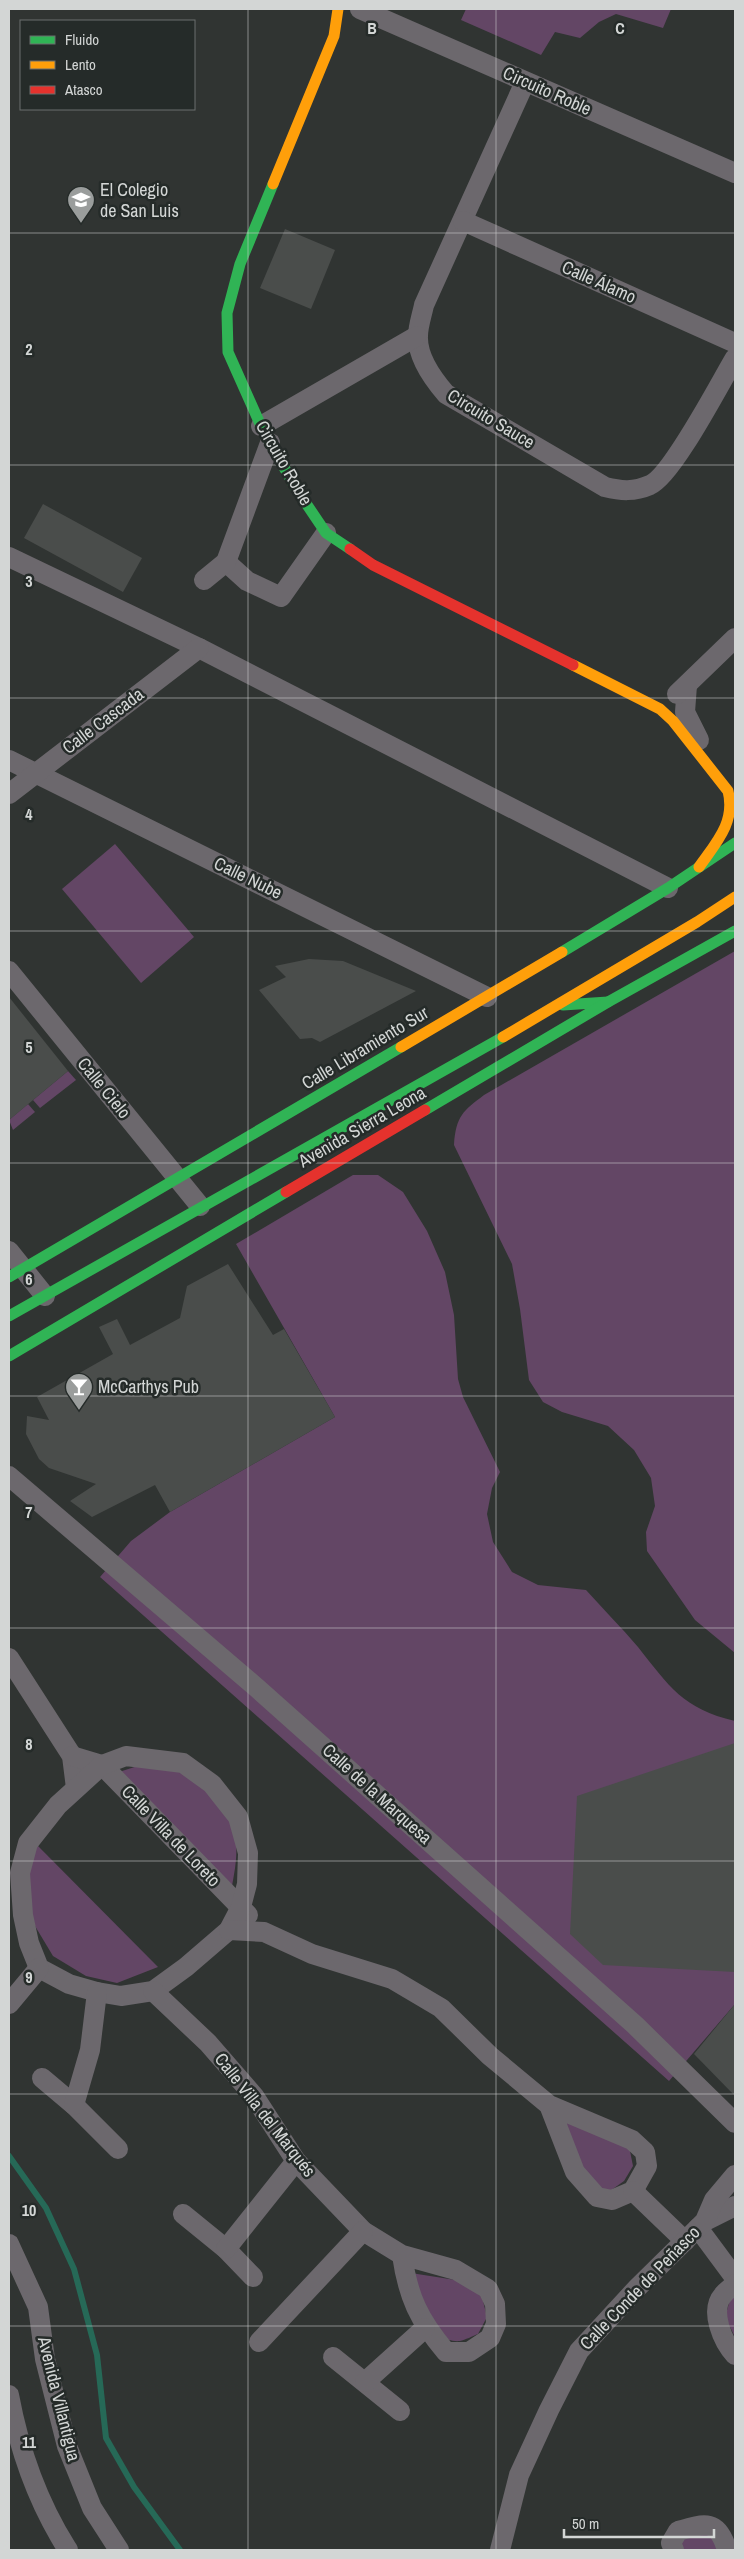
<svg xmlns="http://www.w3.org/2000/svg" width="744" height="2559" viewBox="0 0 744 2559" font-family="'Archivo Narrow',sans-serif">
  <style>
    .green { fill: #634665 }
    .lines { fill: none; stroke-linecap: round; stroke-linejoin: round }
    .stream { stroke: #266957; stroke-width: 6 }
    .building { fill: #4a4d4b }
    .street { stroke: #6c686d; stroke-width: 20 }
    .fast { stroke: #30b455; stroke-width: 11 }
    .slow { stroke: #ff9f0a; stroke-width: 11 }
    .jam { stroke: #e5322d; stroke-width: 11 }
    .grid { fill: none; stroke: #d3d6d5; stroke-width: 1; stroke-opacity: 0.55 }
    .labels { text-anchor: middle; stroke-width: 5; stroke-linejoin: round; paint-order: stroke }
    .street-label { font-size: 18px; fill: #d3d6d5; stroke: #252b29 }
    .poi-label { font-size: 18px; fill: #d3d6d5; stroke: #252b29; text-anchor: start }
    .grid-label { font-size: 16px; text-anchor: middle; font-weight: bold; fill: #d3d6d5; stroke: #252b29; stroke-width: 5; stroke-linejoin: round; paint-order: stroke }
  </style>
  <rect width="100%" height="100%" fill="#303432"/>
  <g class="green">
    <polygon points="466,9 671,9 663,28 616,14 599,22 580,38 555,32 541,55 461,20"/>
    <polygon points="115,844 194,937 141,983 62,889"/>
    <path d="M735,951v702l-40,-33 -48,-69 -1,-19 9,-26 -4,-28 -17,-28 -26,-24 -46,-14 -19,-10 -14,-22 -9,-71 -8,-45 -58,-119c2,-29 9,-34 30,-50z"/>
    <polygon points="68,1071 76,1080 40,1108 33,1100"/>
    <polygon points="28,1104 35,1112 13,1130 9,1120"/>
    <path d="M353,1175h25l25,17 24,39 18,41 9,43 4,64 5,18 37,75 -8,16 -5,26 6,28 19,30 26,13 48,5c17,19 35,37 52,57 31,39 45,62 97,74v283l-66,77 -569,-504 31,-36 39,-29 165,-95 -99,-173z"/>
    <path d="M147,1763c9,2 21,3 30,6 26,11 49,38 57,64 5,16 1,37 -2,53l-113,-114z"/>
    <polygon points="37,1845 158,1967 117,1983 86,1976 53,1956 29,1916 27,1872"/>
    <polygon points="560,2118 621,2141 630,2151 633,2166 624,2181 610,2191 597,2190 582,2168"/>
    <path d="M411,2273l51,8 20,16 5,20 -9,17c-5,2 -13,6 -18,7 -32,3 -40,-46 -49,-68z"/>
    <polygon points="735,2295 735,2337 725,2317 730,2300"/>
    <polygon points="703,2528 717,2538 717,2550 679,2550 683,2535"/>
  </g>
  <g class="lines">
    <polyline class="stream" points="9,2156 46,2208 74,2269 97,2355 106,2438 134,2487 180,2550"/>
  </g>
  <g class="building">
    <polygon points="285,229 335,250 311,309 260,288"/>
    <polygon points="43,504 142,558 123,592 24,538"/>
    <polygon points="309,959 343,961 416,991 320,1042 312,1038 300,1039 259,990 286,977 275,966"/>
    <polygon points="9,997 68,1071 9,1120"/>
    <polygon points="228,1264 273,1335 284,1329 335,1417 170,1512 155,1485 92,1517 70,1501 96,1484 49,1468 39,1459 26,1434 27,1416 49,1420 37,1397 113,1354 99,1327 117,1319 130,1345 180,1318 187,1286"/>
    <polygon points="735,1743 735,1972 603,1965 570,1934 577,1796"/>
    <polygon points="735,2004 735,2096 694,2054"/>
  </g>
  <g class="lines">
    <g class="street">
      <polyline points="360,9 735,173"/>
      <path d="M525,82l-101,223c-2,10 -6,21 -6,31 -1,21 15,43 28,58l159,93c16,4 29,5 45,-2 22,-9 70,-102 85,-127"/>
      <polyline points="463,221 735,343"/>
      <polyline points="261,426 417,336"/>
      <polyline points="9,557 199,648 668,888"/>
      <polyline points="226,562 247,581 281,597 326,533"/>
      <polyline points="204,580 226,562 270,443"/>
      <polyline points="687,685 685,712 699,740"/>
      <polyline points="677,694 735,638"/>
      <polyline points="9,760 487,997"/>
      <polyline points="9,794 199,648"/>
      <polyline points="9,971 200,1206"/>
      <polyline points="9,1251 45,1296"/>
      <polyline points="9,1476 257,1688 635,2025 735,2123"/>
      <polyline points="9,1658 72,1756 76,1788"/>
      <polyline points="72,1756 102,1765 248,1915"/>
      <polygon points="126,1756 183,1763 212,1784 238,1817 248,1853 247,1884 241,1907 229,1930 186,1967 153,1991 121,1996 97,1992 69,1984 39,1968 29,1943 23,1915 20,1873 28,1843 58,1805 102,1765"/>
      <polyline points="229,1930 264,1932 312,1954 392,1979 441,2008 490,2056 549,2105 632,2140 645,2152 647,2166 633,2191 612,2200 597,2197 575,2172 549,2105"/>
      <path d="M153,1991l55,52 46,53 42,65 67,70 39,24 54,15 32,19 7,15 1,20 -6,14 -21,14h-23c-27,-32 -38,-55 -44,-97"/>
      <polyline points="9,2004 39,1968"/>
      <polyline points="42,2078 74,2105 118,2149"/>
      <polyline points="74,2105 90,2050 97,1992"/>
      <polyline points="633,2191 685,2241"/>
      <polyline points="183,2214 226,2249 253,2277"/>
      <polyline points="705,2221 735,2206"/>
      <polyline points="698,2228 735,2278"/>
      <polyline points="9,2244 38,2307 45,2359 67,2446 92,2508 119,2550"/>
      <polyline points="226,2249 296,2161"/>
      <path d="M735,2284c-4,4 -9,7 -12,11 -14,16 0,47 12,60"/>
      <polyline points="259,2342 363,2231"/>
      <polyline points="333,2357 400,2411"/>
      <polyline points="365,2382 425,2328"/>
      <path d="M9,2395c10,54 29,108 59,155"/>
      <polyline points="500,2550 519,2475 549,2410 579,2351 638,2287 705,2221 714,2200 735,2175"/>
      <path d="M674,2550l-3,-7 7,-12c27,-8 40,-12 49,19"/>
    </g>
    <g class="fast">
      <polyline points="273,184 240,264 227,313 228,352 261,426 295,487 326,533 350,549"/>
      <polyline points="562,952 668,888 735,843"/>
      <polyline points="563,1005 608,1002"/>
      <polyline points="425,1110 608,1002 735,931"/>
      <polyline points="9,1277 401,1047"/>
      <polyline points="9,1316 503,1037"/>
      <polyline points="9,1356 286,1192"/>
    </g>
    <g class="slow">
      <polyline points="273,184 334,36 338,9"/>
      <path d="M573,665l87,44 13,12 55,70c8,31 -12,52 -29,76"/>
      <polyline points="503,1037 697,922 735,897"/>
      <polyline points="401,1047 562,952"/>
    </g>
    <g class="jam">
      <polyline points="350,549 373,565 573,665"/>
      <polyline points="286,1192 425,1110"/>
    </g>
  </g>
  <path class="grid" d="M248,9v2541M496,9v2541M9,233h726M9,465h726M9,698h726M9,931h726M9,1163h726M9,1396h726M9,1628h726M9,1861h726M9,2094h726M9,2326h726"/>
  <defs>
    <symbol id="university-pin" viewBox="-11 -11 22 30"><path d="M0 17L-7.5 6A9.5 9.5 0 1 1 7.5 6Z" fill="#9a9d9c" stroke="#252b29"/><path d="M0-5L7-2L0 1L-7-2ZM-4 1L0 2.5L4 1V4Q0 6-4 4Z" fill="#fff"/></symbol>
    <symbol id="bar-pin" viewBox="-11 -11 22 30"><path d="M0 17L-7.5 6A9.5 9.5 0 1 1 7.5 6Z" fill="#9a9d9c" stroke="#252b29"/><path d="M-6-5H6L.8 .8V4.5H3.5V6h-7V4.5H-.8V.8Z" fill="#fff"/></symbol>
  </defs>
  <g fill-rule="evenodd">
    <use href="#university-pin" x="65" y="184" width="32" height="43"/>
    <use href="#bar-pin" x="63" y="1371" width="32" height="43"/>
  </g>
  <g class="labels">
    <g class="street-label">
      <text transform="translate(547 91) rotate(24)" y="6">Circuito Roble</text>
      <text transform="translate(599 282) rotate(24)" y="6">Calle Álamo</text>
      <text transform="translate(491 419) rotate(31)" y="6">Circuito Sauce</text>
      <text transform="translate(284 463) rotate(60)" y="6">Circuito Roble</text>
      <text transform="translate(103 721) rotate(-37)" y="6">Calle Cascada</text>
      <text transform="translate(248 878) rotate(26)" y="6">Calle Nube</text>
      <text transform="translate(365 1048) rotate(-31)" y="6">Calle Libramiento Sur</text>
      <text transform="translate(104 1088) rotate(51)" y="6">Calle Cielo</text>
      <text transform="translate(362 1127) rotate(-30)" y="6">Avenida Sierra Leona</text>
      <text transform="translate(377 1794) rotate(42)" y="6">Calle de la Marquesa</text>
      <text transform="translate(171 1836) rotate(46)" y="6">Calle Villa de Loreto</text>
      <text transform="translate(265 2115) rotate(52)" y="6">Calle Villa del Marqués</text>
      <text transform="translate(640 2288) rotate(-46)" y="6">Calle Conde de Peñasco</text>
      <text transform="translate(59 2399) rotate(76)" y="6">Avenida Villantigua</text>
    </g>
    <g class="poi-label">
      <text x="100" y="196">El Colegio<tspan x="100" dy="21">de San Luis</tspan></text>
      <text x="98" y="1393">McCarthys Pub</text>
    </g>
  </g>
  <g class="grid-label">
    <text x="372" y="34">B</text>
    <text x="620" y="34">C</text>
    <text x="29" y="355">2</text>
    <text x="29" y="587">3</text>
    <text x="29" y="820">4</text>
    <text x="29" y="1053">5</text>
    <text x="29" y="1285">6</text>
    <text x="29" y="1518">7</text>
    <text x="29" y="1750">8</text>
    <text x="29" y="1983">9</text>
    <text x="29" y="2216">10</text>
    <text x="29" y="2448">11</text>
  </g>
  <rect width="744" height="2559" fill="none" stroke="#d3d6d5" stroke-width="20"/>
  <rect x="20" y="20" width="175" height="90" fill="#252b29" stroke="#6b6f6e"/>
  <rect x="30" y="36" width="25" height="8" fill="#30b455" stroke="#6b6f6e"/>
  <text x="65" y="45" font-size="15" fill="#d3d6d5">Fluido</text>
  <rect x="30" y="61" width="25" height="8" fill="#ff9f0a" stroke="#6b6f6e"/>
  <text x="65" y="70" font-size="15" fill="#d3d6d5">Lento</text>
  <rect x="30" y="86" width="25" height="8" fill="#e5322d" stroke="#6b6f6e"/>
  <text x="65" y="95" font-size="15" fill="#d3d6d5">Atasco</text>
  <path d="M564 2529v8h150v-8" fill="none" stroke="#d3d6d5" stroke-width="2.5"/>
  <text x="572" y="2529" font-size="15" fill="#d3d6d5" stroke="#252b29" stroke-width="4" paint-order="stroke">50 m</text>
</svg>
